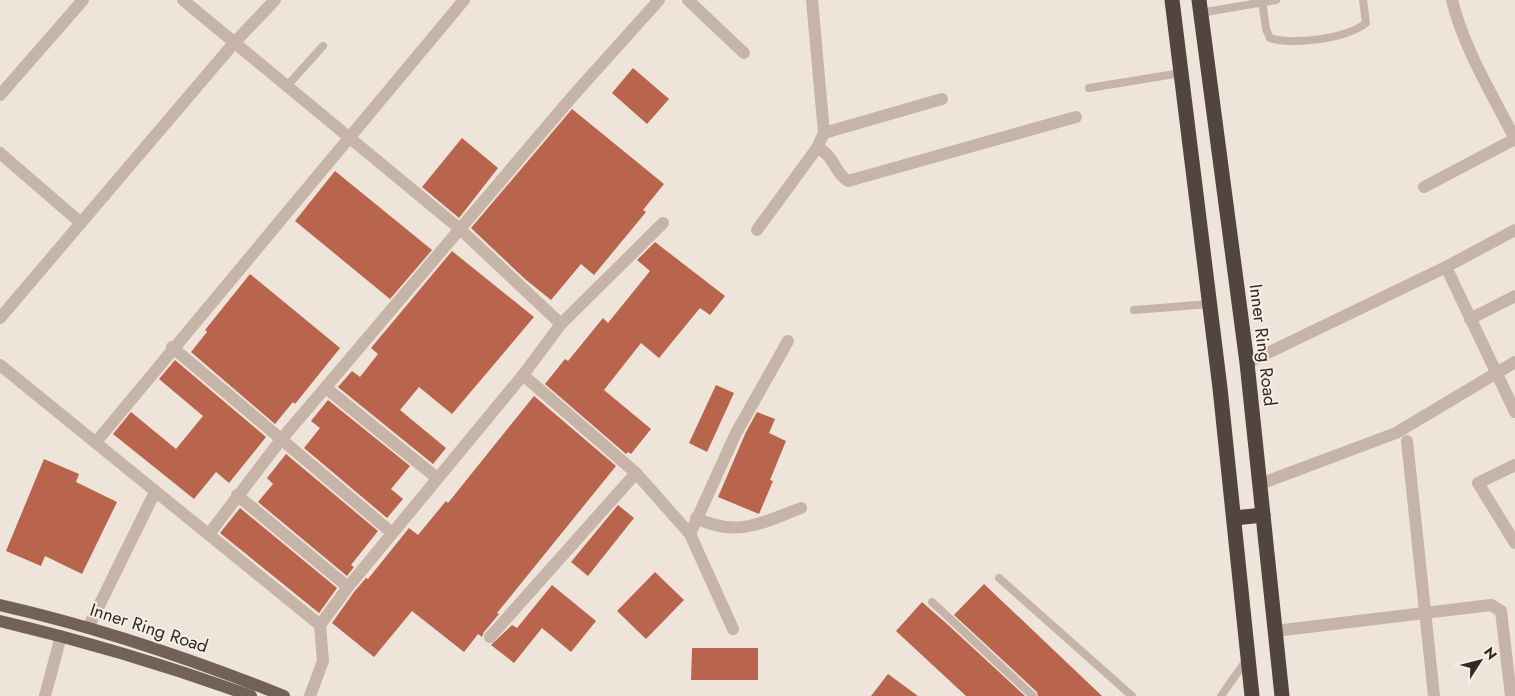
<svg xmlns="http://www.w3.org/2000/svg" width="1515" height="696" viewBox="0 0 1515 696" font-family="Jost,sans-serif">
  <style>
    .building { fill: #b9644c }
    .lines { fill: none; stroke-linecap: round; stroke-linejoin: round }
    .lane { stroke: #c5b4a7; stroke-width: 8 }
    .street { stroke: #c5b4a7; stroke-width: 12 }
    .primary { stroke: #726159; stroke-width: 12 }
    .highway { stroke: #52443e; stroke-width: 15 }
    .labels { text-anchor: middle; stroke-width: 4; stroke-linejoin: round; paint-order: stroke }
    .street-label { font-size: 18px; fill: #322a26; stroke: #f7eee5 }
  </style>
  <rect width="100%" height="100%" fill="#eee4d9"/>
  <g class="building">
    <polygon points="633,68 669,99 647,124 612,93"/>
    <polygon points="572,109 664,184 643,210 646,212 594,275 581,264 551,300 525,279 471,228"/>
    <polygon points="462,138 498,168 459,218 422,187"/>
    <polygon points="335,171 432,250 390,299 295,221"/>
    <polygon points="655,242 725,296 710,315 700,308 659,358 641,343 604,390 651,429 631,454 628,452 626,454 545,384 565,359 568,361 603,318 608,323 650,271 637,260"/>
    <polygon points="452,251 534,317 452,414 419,387 400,410 446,448 433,464 338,387 352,371 360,377 378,354 371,348"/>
    <polygon points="250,274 340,348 295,404 293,402 275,424 191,352 207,332 205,330"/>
    <polygon points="175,360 266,437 229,483 216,472 194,499 113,434 131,412 176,449 203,416 159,379"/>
    <polygon points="716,385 734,393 707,452 689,443"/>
    <polygon points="534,396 616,466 497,613 499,614 484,632 482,637 478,634 464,652 412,611 374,657 332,623 354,592 366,578 368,579 409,528 418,535 446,501 448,503"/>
    <polygon points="328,400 410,466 391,489 403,499 387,518 304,448 320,428 311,421"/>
    <polygon points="757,412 775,419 769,433 786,441 770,480 773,481 759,514 718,497 746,432"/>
    <polygon points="286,454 378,531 351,565 354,567 347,576 258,502 273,484 267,478"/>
    <polygon points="44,459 79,474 76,482 117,502 82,574 45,556 41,566 6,551"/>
    <polygon points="618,505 634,518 588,576 571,562"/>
    <polygon points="240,508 337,588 319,613 220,533"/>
    <polygon points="655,572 684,600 646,639 617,611"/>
    <polygon points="984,584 1102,696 1038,696 1037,692 954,615"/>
    <polygon points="552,585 596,621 571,652 542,628 514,663 491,645 512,625 517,628"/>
    <polygon points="922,602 946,623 1025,696 966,696 896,631"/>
    <polygon points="692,648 758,648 758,680 691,680"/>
    <polygon points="888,674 918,696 871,696"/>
  </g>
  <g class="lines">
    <g class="lane">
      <path d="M1262,0l4,29 4,9c24,7 76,1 96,-15l-3,-23"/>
      <polyline points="1200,13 1276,0"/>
      <polyline points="286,87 323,46"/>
      <polyline points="1089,88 1181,73"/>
      <polyline points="1134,310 1210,304"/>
      <polyline points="999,578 1132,696"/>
      <polyline points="932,602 1033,696"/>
      <polyline points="1221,696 1247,659"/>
    </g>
    <g class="street">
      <polyline points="183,0 460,229 561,324"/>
      <polyline points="688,0 744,53"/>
      <path d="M1452,0c12,49 40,94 63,139"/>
      <polyline points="0,95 83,0"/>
      <polyline points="824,133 942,99"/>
      <path d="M817,148c17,6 17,25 31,33l228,-64"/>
      <polyline points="0,153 81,223"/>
      <polyline points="1424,187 1515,139"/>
      <polyline points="757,230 817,148 824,133 812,0"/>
      <polyline points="1446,267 1515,412"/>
      <polyline points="0,318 234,43 275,0"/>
      <polyline points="1470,319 1515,296"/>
      <polyline points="172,347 391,532"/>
      <polyline points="1247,363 1446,267 1515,230"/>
      <polyline points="0,365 320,625"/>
      <polyline points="523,375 636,473 690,534 733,629"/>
      <polyline points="326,388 437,478"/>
      <polyline points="1407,441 1434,696"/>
      <polyline points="96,442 464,0"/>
      <polyline points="1515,465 1478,483 1515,543"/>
      <polyline points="1260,484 1396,433 1515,362"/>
      <polyline points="237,495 348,587"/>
      <path d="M696,518c42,20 65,5 105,-10"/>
      <polyline points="209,534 280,441 571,98 659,0"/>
      <polyline points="690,534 736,433 788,341"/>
      <polyline points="88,628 155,492"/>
      <polyline points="1275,631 1491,605 1501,611 1511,696"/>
      <polyline points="490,637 636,473"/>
      <polyline points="45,696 61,636"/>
      <polyline points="310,696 323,661 320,625 348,587 523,375 561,324 663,223"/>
    </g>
    <g class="primary">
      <path d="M0,605c97,22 192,54 284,91"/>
      <path d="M0,621c85,20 169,45 251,75"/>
    </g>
    <g class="highway">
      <polyline points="1172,0 1220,388 1252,696"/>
      <polyline points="1199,0 1247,363 1282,696"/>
      <polyline points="1234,518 1263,515"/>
    </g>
  </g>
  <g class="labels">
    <g class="street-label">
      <text transform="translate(1263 345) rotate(83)" y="6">Inner Ring Road</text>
      <text transform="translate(149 628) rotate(18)" y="6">Inner Ring Road</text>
    </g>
  </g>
  <g transform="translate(1480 661) rotate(54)" stroke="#f7eee5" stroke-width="4" paint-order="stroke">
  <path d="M0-4L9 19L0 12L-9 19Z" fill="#322a26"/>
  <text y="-8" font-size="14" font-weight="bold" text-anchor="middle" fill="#322a26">N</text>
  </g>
</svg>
